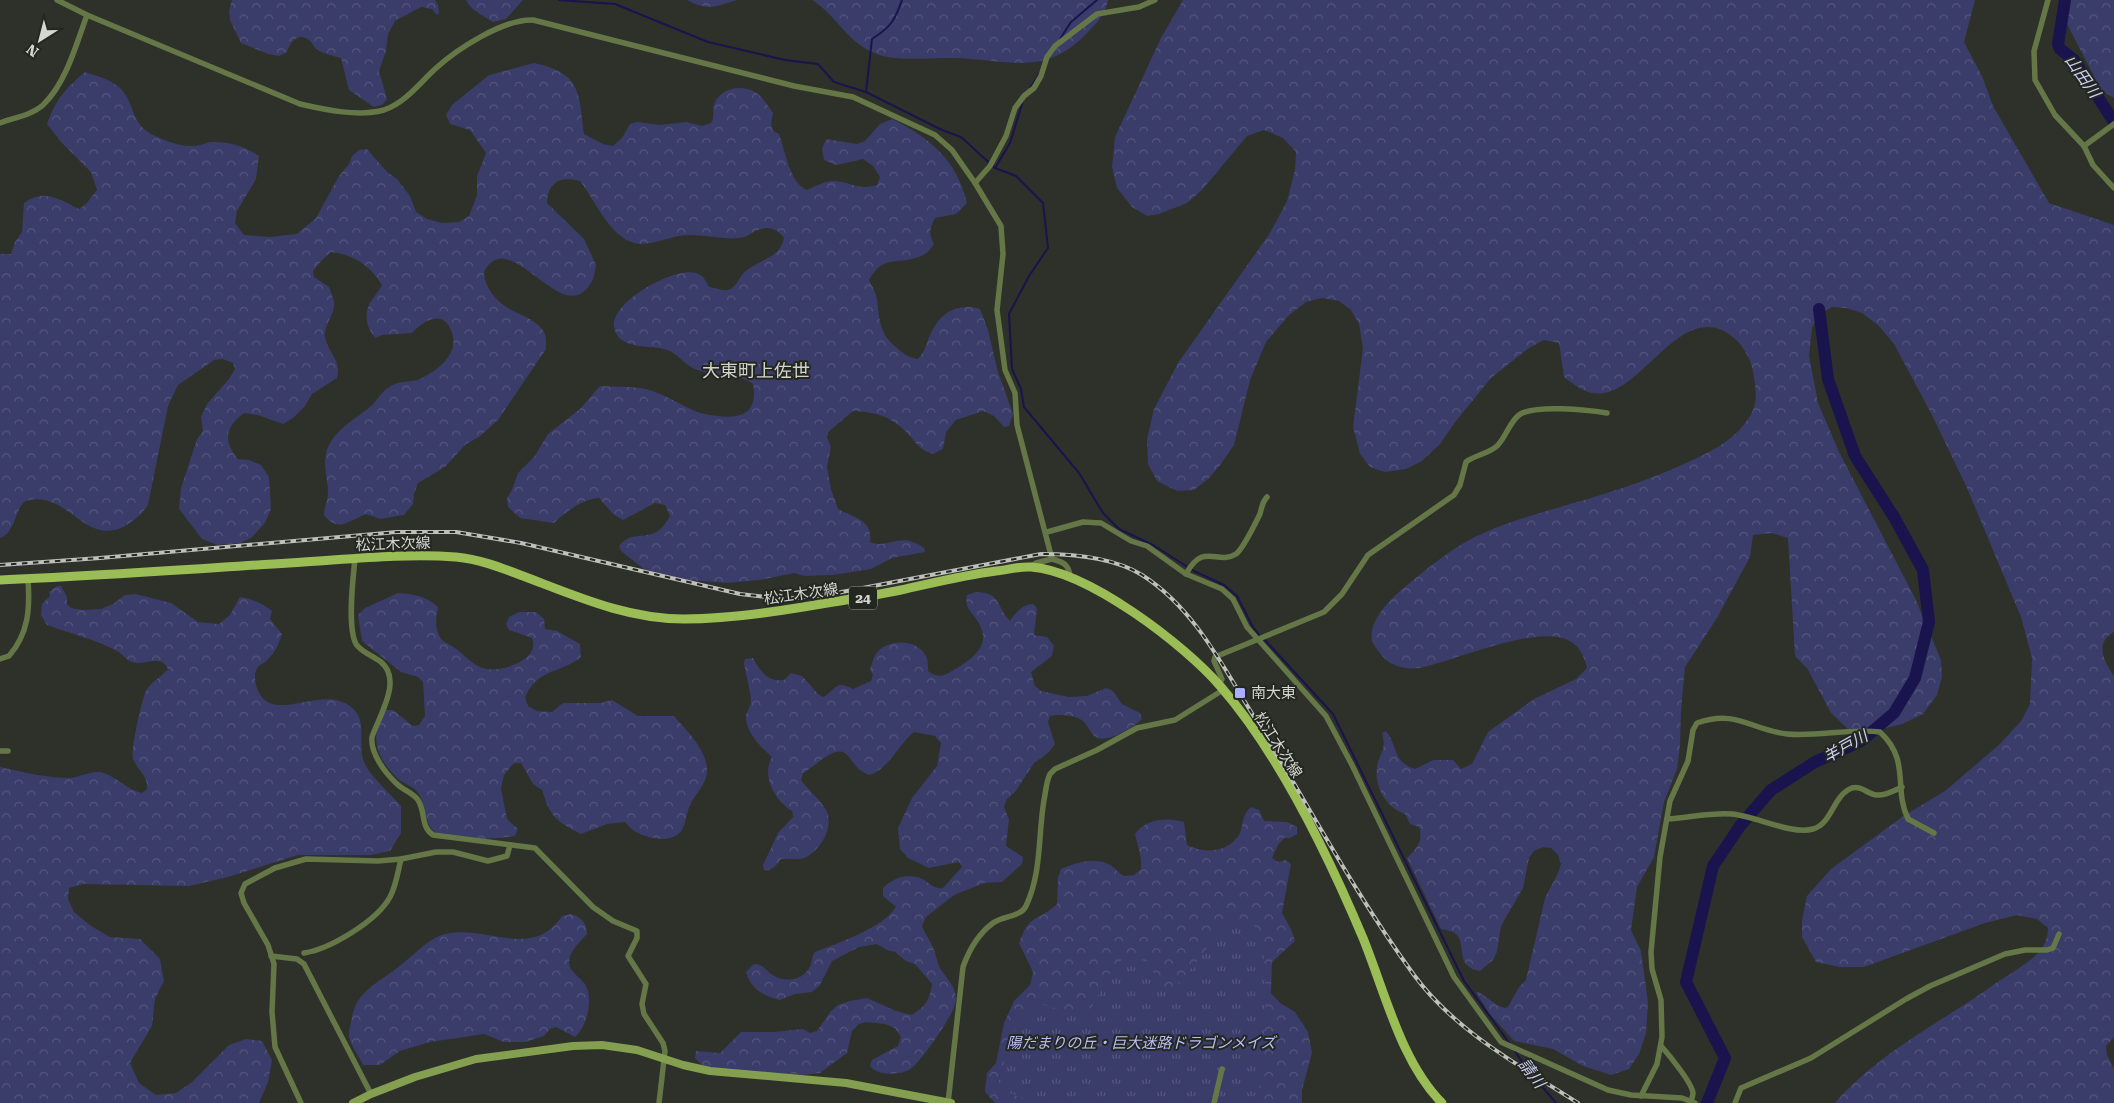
<svg xmlns="http://www.w3.org/2000/svg" width="2114" height="1103" viewBox="0 0 2114 1103" font-family="'Roboto Serif','Noto Sans JP',serif">
  <style>
    .forest { fill: url(#forest-crowns) }
    .park { fill: url(#park-tufts) }
    .lines { fill: none; stroke-linecap: round; stroke-linejoin: round }
    .stream { stroke: #1a144e; stroke-width: 2 }
    .river { stroke: #1a144e; stroke-width: 12 }
    .street { stroke: #657746; stroke-width: 5.5 }
    .secondary { stroke: #839f4f; stroke-width: 8 }
    .primary { stroke: #9abd55; stroke-width: 9 }
    .rail-casing { stroke: #bec0bc; stroke-width: 4 }
    .rail { stroke: #242720; stroke-width: 2; stroke-dasharray: 5.5; stroke-linecap: butt }
    .poi-dot { fill: #aab0fc; stroke: #242720; stroke-width: 2 }
    .labels { text-anchor: middle; stroke-width: 4; stroke-linejoin: round; paint-order: stroke }
    .shield { fill: #242720; stroke: #9fa29d; stroke-width: 1 }
    .shield-label { font-size: 14px; font-weight: bold; fill: #d4d6d2 }
    .street-label { font-size: 15px; fill: #d4d6d2; stroke: #242720 }
    .poi-label { font-size: 15px; fill: #d4d6d2; stroke: #242720; text-anchor: start }
    .park-label { font-size: 15px; font-style: italic; fill: #b9bff7; stroke: #242720 }
    .water-label { font-size: 16px; font-style: italic; fill: #cbcff6; stroke: #242720 }
    .quarter-label { font-size: 18px; fill: #d0d4cb; stroke: #242720 }
  </style>
  <defs>
    <pattern id="forest-crowns" width="20" height="18" patternUnits="userSpaceOnUse" patternTransform="scale(1.25)"><rect width="20" height="18" fill="#3a3c69"/><path d="M2 6a3 3 0 1 1 6 0M12 15a3 3 0 1 1 6 0" fill="none" stroke="#56577e"/></pattern>
    <pattern id="park-tufts" width="24" height="20" patternUnits="userSpaceOnUse" patternTransform="scale(1.25)"><rect width="24" height="20" fill="#3a3c69"/><path d="M3 7l-1-3M5 7V3M7 7l1-3M15 17l-1-3M17 17v-4M19 17l1-3" fill="none" stroke="#56577e"/></pattern>
  </defs>
  <rect width="100%" height="100%" fill="#2e302a"/>
  <g class="forest">
    <path d="M232,0h203l3,5 1,8 -2,2 -5,-6 -11,-2 -26,14 -7,13 -2,17 -7,20 8,28 -5,6 -8,2 -25,-17 -8,-32c-7,-2 -17,-4 -23,-8 -4,-2 -5,-6 -8,-9 -11,-10 -20,1 -23,11l-8,4 -11,-2 -27,-11 -11,-23 -1,-9z"/>
    <path d="M466,0h57l-17,19 -13,3c-9,-6 -23,-12 -27,-22z"/>
    <path d="M687,0h50c-22,7 -29,11 -50,0z"/>
    <path d="M812,0h296c-3,15 -12,24 -22,34 -43,45 -83,24 -135,24 -24,-1 -57,5 -79,-6 -25,-11 -37,-38 -60,-52z"/>
    <path d="M1183,0h792l-11,42 18,34 11,30 56,97 65,22v407c-20,11 -10,29 0,44v361l-8,9 1,9 7,14v34h-279c45,-52 109,-82 164,-122 12,-8 24,-15 35,-24 9,-8 14,-17 14,-29l-11,-9 -20,-4 -32,8 -121,44h-24l-24,-5 -14,-25v-17l5,-24 24,-27 71,-52 43,-26 55,-47 21,-23 9,-17 2,-46 -11,-41 -54,-129 -35,-73 -38,-71 -15,-18 -17,-13 -16,-5 -14,-1 -12,7 -8,14 -3,27 9,48 21,49 76,146 26,62 1,17 -5,18 -14,19 -21,10 -28,7 -25,-1 -18,-17 -24,-45 -12,-12 -7,-118 -16,-5 -19,2 -3,22 -33,61 -32,49 -4,44 -1,35 -3,23 -13,33 -10,55 -17,30 -6,43 10,21 7,51 -2,31 -7,21 -10,15 -18,6 -28,-9 -30,-17 -39,-8 -25,-28 -13,-21h3l18,13 8,3 3,-1 11,-20 7,-7 19,-82 13,-25 3,-9 -3,-9 -7,-7 -8,-1 -9,4 -5,7 -6,30 -22,38 -4,26 -4,8 -13,11c-26,-4 -13,-27 -24,-37 -4,-3 -11,-4 -15,-5l-34,-71c9,-9 17,-17 12,-31l-9,-3 -5,-10c-18,-6 -31,-26 -28,-47 2,-15 10,-15 5,-34l4,-2 3,4c9,17 6,27 26,34l18,-9h20l8,9 11,-5 16,-32 46,-33 42,-20 11,-11c-2,-9 -6,-19 -14,-25 -29,-23 -120,19 -154,25 -14,2 -31,-2 -39,-15 -3,-3 -7,-9 -8,-12 -4,-19 16,-39 28,-50 27,-22 54,-46 86,-59 23,-10 47,-17 71,-24 44,-13 89,-26 131,-46 23,-10 46,-22 60,-43 11,-14 8,-31 5,-47 -1,-11 -11,-28 -19,-34 -49,-42 -88,49 -130,55 -16,3 -27,-6 -40,-16l-5,-34 -15,-3 -15,8 -38,30 -35,43 -16,23 -18,17 -16,8 -21,3 -15,-5 -10,-13 -7,-27 10,-79 -4,-24 -8,-14 -12,-9 -17,-3 -16,4 -18,14 -22,26 -16,38 -16,65 -13,19 -13,15 -14,11 -17,1 -20,-10 -9,-17 -1,-25 7,-30 24,-46 92,-130 17,-32 8,-31 1,-18 -13,-14 -19,-8 -17,6 -45,54 -15,13 -28,11 -12,2 -15,-9 -15,-19 -5,-21 3,-30 46,-99z"/>
    <polygon points="2069,0 2114,0 2114,98 2101,90 2067,24"/>
    <path d="M534,63c47,10 45,29 50,71l19,10 10,2 9,-8 8,-14 7,-2 23,3 26,-3 16,4 9,-3c4,-6 1,-12 3,-19 7,-16 26,-20 41,-12 8,5 13,14 18,21l-2,11 2,7 6,3c6,16 11,50 28,56 8,-3 17,-9 26,-9 18,0 22,10 44,4l3,-8 -7,-11 -10,-7 -27,6 -12,-5 -2,-11 4,-10 31,5 8,-3 15,-17 12,-5c38,19 65,41 75,84l-11,11 -21,4c-5,10 -7,15 -1,26 -3,4 -6,9 -11,11 -23,12 -39,-3 -54,25 3,6 7,13 8,19 2,20 3,36 20,49 6,6 13,10 21,11 9,-10 8,-17 14,-28 10,-20 27,-28 48,-22l8,21 10,42 15,42 -4,12 -5,1 -10,-11 -11,-5 -27,9 -10,12 -3,17 -10,5c-18,-6 -17,-14 -30,-25 -17,-15 -28,-16 -50,-18l-25,21 -1,5 4,10 -4,20 4,22 7,20c17,9 35,11 32,33 18,8 30,-12 54,6l1,4 -33,6 -21,11 -38,6 -28,1 -11,-3 -35,7 -32,3 -40,-3 -43,-11 -23,-18 -2,-5c17,-21 33,3 51,-30l-5,-11 -10,-2 -32,17 -10,-6 -14,-16c-17,1 -33,14 -45,25l-34,-5 -12,-11 -1,-9 5,-8 6,-17 16,-16 14,-23 32,-25 20,-23c15,1 32,0 46,3 18,5 33,15 49,22 7,3 15,4 23,5 25,3 40,-4 35,-32 -14,-11 -40,-7 -58,-15 -10,-4 -18,-16 -28,-19 -16,-6 -44,1 -52,-19 -11,-27 60,-65 81,-58 7,2 10,8 13,14 7,1 17,6 23,1 6,-4 8,-13 15,-18 14,-11 33,-12 37,-32 -5,-8 -16,-13 -26,-8 -5,1 -9,6 -14,7 -18,5 -44,-5 -65,-1 -14,2 -33,12 -48,6 -24,-10 -36,-42 -51,-61 -19,-5 -32,0 -33,22l37,36 12,26c-1,6 -2,13 -5,18 -28,47 -77,-54 -105,-15 -7,11 8,30 16,36 12,10 29,12 39,24 6,6 5,13 5,21l-48,71 -19,17 -13,7 -21,23 -27,16 -4,11 -1,10 -9,11 -24,4 -14,-5c-18,7 -28,19 -42,1 0,-8 4,-15 4,-22 0,-10 -3,-20 -3,-30 0,-29 27,-41 45,-56 9,-8 13,-19 25,-23 7,-3 15,-2 22,-4 13,-5 28,-15 34,-28 3,-6 3,-13 1,-19 -8,-24 -27,-14 -40,0l-30,2 -6,3c-9,-8 -12,-22 -7,-33 3,-7 10,-13 13,-20 -12,-19 -27,-30 -51,-33l-9,8 -9,11 1,6 15,10c2,6 6,14 5,20 -1,9 -11,21 -9,30 3,16 17,23 12,41l-25,16 -7,12 -12,12 -10,6 -25,-9 -14,-2c-19,14 -21,28 -6,46l11,1 12,5 8,12 2,32 -6,14 -14,15 -11,5 -23,2 -15,-6 -23,-30 2,-21 16,-49 6,-8 -2,-14 6,-13 22,-25 6,-10 -2,-6 -10,-4 -9,1 -36,25 -10,21 -20,99c-7,10 -14,16 -25,22 -38,18 -54,-34 -94,-27 -14,2 -12,33 -29,38v-284h11l4,-12 7,-10 2,-29c20,-15 35,-4 55,6l7,-5 11,-14 -6,-18 -29,-29 -15,-19c9,-25 18,-35 38,-52 12,4 25,7 35,16 16,15 9,36 35,48 10,5 28,11 38,10 6,0 12,-3 19,-4 16,-1 35,5 47,14l-3,23 -19,32 -2,12 9,12 26,2 27,-3 19,-16 23,-42 10,-12 3,-8 7,-6 8,-1 20,23 10,7 13,17 6,16 11,7 15,4 17,-1 10,-6 8,-21v-19l9,-23 -16,-23 -20,-6 -4,-9 6,-10 37,-30z"/>
    <path d="M57,586h4l6,11v7l4,4 11,2 19,-1 12,-5 12,-9 11,-1 35,9 27,19 21,2 11,-9 10,-18c13,2 21,6 32,14l-2,8 12,15c-3,10 -7,19 -15,26 -2,3 -7,4 -9,7 -7,8 -1,28 8,34 20,14 58,-14 84,5 18,13 8,34 13,53 4,15 28,35 38,47v27l-11,18 -19,4h-73l-70,22 -39,9 -106,-2 -14,4 -1,11 6,13 17,14 19,11 30,2 20,20 4,22 -9,18 -3,27 -22,37 9,20 17,12 20,-2 16,-11 37,-37 17,-6 16,2 10,19 -4,22 -9,21h-259v-336c23,5 46,11 70,11 9,-1 21,-7 30,-6 16,3 26,18 42,21l5,-4c1,-14 -9,-18 -14,-30 -3,-7 9,-61 13,-68 4,-8 16,-15 22,-22 -6,-14 -21,-5 -32,-6 -9,-1 -12,-8 -19,-12 -20,-11 -48,-18 -70,-26l-6,-10 1,-11 8,-8 -1,-4z"/>
    <path d="M976,592c25,0 20,14 34,29 5,-8 13,-17 23,-17l4,4 -3,27 13,2 7,9 -2,10 -21,16 4,14 6,5 28,6 18,-1 19,-8 7,3 9,13 18,9 2,6c-7,8 -36,25 -46,18 -5,-3 -8,-11 -12,-15 -7,-7 -25,-8 -34,-6l-2,6 7,22 -7,9 -14,10 -19,29 -8,7 -3,8 5,12 -3,27 17,11 -1,7 -20,18 -18,1 -30,12 -28,22 -4,9c3,8 9,16 12,24 3,7 3,15 8,21 7,11 14,15 14,30 -1,12 -36,63 -47,69 -10,5 -32,6 -39,-4l2,-6 26,-14 3,-9 -6,-9 -10,-4 -19,-2 -7,2 -7,7 -5,22 -27,20 -17,2 -92,-6 -10,-5 -6,-6 1,-7 24,2 21,-21h32l30,-3 7,4 7,-2 14,-20 7,-6 12,-4 17,-3 29,13 15,4c14,-7 19,-16 21,-31l-17,-20 -9,-3 -11,-9 -8,-2 -10,-6 -18,3 -27,14 -12,24 -8,7 -17,2 -15,6c-17,-4 -29,-11 -34,-28l8,-8c9,0 11,5 17,10 12,8 28,8 37,-4 5,-6 3,-13 7,-18 23,-9 68,-24 81,-45l-13,-11v-8c9,-9 20,-14 34,-11 10,2 15,13 26,11l19,-21 -3,-5 -30,6 -21,-10 -8,-9 -2,-21 14,-30 25,-32 4,-23 -6,-7 -21,-4c-17,14 -24,36 -45,43 -10,-4 -14,-10 -20,-18 -12,-17 -33,10 -46,16l-2,7c7,10 19,19 25,30 9,16 -6,42 -22,48 -7,3 -15,0 -23,1 -5,7 -9,12 -17,11l-1,-5 15,-32 15,-16 -1,-6c-17,-10 -31,-35 -20,-54 -10,-9 -25,-23 -26,-38 -1,-6 5,-12 5,-18 -1,-13 -5,-25 -7,-38l1,-4 8,-1c7,13 14,24 31,22l7,-7 11,3 17,19 5,2c12,-9 13,-17 29,-8l18,-8 2,-6 -3,-6c2,-5 3,-11 6,-15 10,-15 41,-16 50,2 2,4 2,11 2,15 10,7 14,6 24,0 24,-14 43,-28 22,-55 -6,-7 -9,-11 -7,-21z"/>
    <path d="M398,593c16,1 28,3 40,14 -2,11 -4,23 4,33 3,3 9,5 13,8 11,8 18,18 31,21 17,3 55,-10 46,-31l-23,-8 -3,-6 3,-7 10,-5h17l8,7 1,10 12,2 23,13 1,13c-21,17 -43,11 -56,40l3,9 9,5 15,1 11,-9h38l11,-3 26,16h36c13,15 30,31 33,51 2,13 -9,24 -15,34 -6,10 -5,20 -10,29 -9,14 -34,9 -46,2 -4,-2 -8,-7 -11,-10l-18,2 -26,10c-25,-13 -31,-17 -39,-44l-9,-6 -12,-21h-7l-10,12 -3,14 6,30 11,10 -3,7c-13,2 -61,6 -72,1 -22,-10 -14,-29 -25,-44 -4,-7 -15,-9 -21,-15 -22,-22 -28,-42 -11,-68h7l20,16 6,-1 6,-9 -2,-34 -5,-5 -17,-5 -39,-31 -4,-26 7,-7z"/>
    <path d="M1251,807l8,3 5,11 23,1 10,5v7l-7,4h-6l-6,7 -6,13 6,4 8,-2 5,4 -9,49 9,16 4,12 -23,21 -1,31 9,10 15,9 13,20 4,21 -10,37v13h-307l-10,-11 2,-19 9,-10 8,-40 10,-22 16,-16 3,-13 -14,-29c11,-31 18,-20 38,-39l1,-27 3,-8c15,-6 32,-12 47,-5 6,2 10,9 16,12l10,-1 7,-6v-10l-6,-25c11,-15 32,-17 49,-12l3,23c15,8 37,8 49,-6 9,-9 3,-22 15,-32z"/>
    <path d="M571,914c10,3 16,9 16,20 -7,8 -18,17 -18,29 0,8 11,14 16,21 9,14 2,43 -10,53l-19,-10 -6,2 -6,7 -19,6h-21l-20,-8 -54,8 -30,9 -20,14h-17c-4,-9 -12,-19 -14,-28 -1,-4 1,-11 2,-15 4,-32 27,-38 51,-58 13,-10 27,-26 43,-30 42,-10 87,27 117,-18z"/>
  </g>
  <polygon class="park" points="1239,919 1253,924 1262,938 1267,996 1258,1103 1036,1103 1004,1091 998,1080 1016,1027 1037,1003 1080,1015 1092,1007 1114,966 1126,957 1150,962 1156,982 1172,991 1196,963 1219,931"/>
  <g class="lines">
    <g class="stream">
      <polyline points="559,0 615,4 708,42 785,60 818,64 834,82 866,92 942,130 961,137 995,168 1016,176 1043,203 1048,248 1029,276 1009,314 1012,369 1021,389 1024,407 1079,473 1103,513 1119,529 1153,545 1194,571 1224,585 1237,596 1254,629 1260,636"/>
      <polyline points="1060,39 1071,22 1097,0"/>
      <polyline points="1030,88 1040,73"/>
      <path d="M866,92l6,-53c19,-12 23,-19 30,-39"/>
      <polyline points="995,168 1010,143 1023,101"/>
      <polyline points="1264,639 1333,714 1464,981 1510,1044"/>
      <polyline points="1514,1050 1528,1070 1556,1103"/>
    </g>
    <g class="river">
      <polyline points="2065,0 2058,44 2060,49 2074,60 2114,122"/>
      <polyline points="1707,1103 1725,1058 1686,982 1713,866 1740,826 1771,790 1815,762 1861,741 1894,713 1915,678 1929,622 1923,570 1894,517 1855,456 1828,379 1819,309"/>
    </g>
    <g class="street">
      <path d="M57,0l30,15 213,89c26,6 59,13 84,6 21,-7 36,-27 51,-41 22,-20 68,-50 98,-49l261,66 59,11 82,38 17,15 23,33 26,43 2,28 -6,56 8,60 10,23 2,32 35,134 -16,4 -6,4"/>
      <polyline points="2048,0 2034,51 2035,80 2055,115 2084,146 2093,165 2114,188"/>
      <path d="M0,123c13,-5 32,-8 43,-18 23,-22 33,-60 44,-90"/>
      <polyline points="2084,146 2114,124"/>
      <polyline points="975,183 990,166 1006,136 1015,108 1024,96 1034,88 1041,76 1047,57 1055,46 1097,14 1139,7 1155,0"/>
      <polyline points="1047,532 1083,522 1101,523 1131,541 1147,546 1186,574 1222,589 1233,599 1247,627 1326,716 1352,765 1454,977 1501,1042 1608,1090 1631,1095 1682,1098 1695,1103"/>
      <path d="M355,559c-2,19 -8,68 1,85 5,8 17,12 25,18 22,18 -2,54 -9,75 -2,16 13,36 25,47 6,6 16,9 21,16 8,12 2,26 15,35l102,13 58,59 20,14 24,10v7l-9,18 18,28 -4,20 2,10 19,29 2,8 -6,52"/>
      <path d="M1052,559c11,3 16,5 18,16"/>
      <path d="M1186,574c18,-33 31,-8 50,-20 7,-5 20,-32 24,-40 2,-7 2,-12 7,-17"/>
      <path d="M0,659l9,-3c20,-23 21,-48 19,-77"/>
      <path d="M1219,685l3,-6 -8,-18 1,-4 109,-45 18,-18 26,-39 86,-60 6,-10 6,-23c9,-7 22,-8 31,-16 9,-9 12,-23 22,-31 14,-11 70,-5 88,-2"/>
      <polyline points="0,751 8,751"/>
      <path d="M1667,819c20,-1 45,-7 65,-5 23,2 60,21 81,15 19,-5 20,-34 39,-41 10,-3 16,7 25,7 8,1 18,-5 25,-8"/>
      <path d="M304,953c26,-4 73,-32 86,-56 6,-11 8,-26 11,-38"/>
      <polyline points="271,956 297,959 304,964 371,1094"/>
      <path d="M1662,1047c7,8 30,36 31,46 0,3 -1,5 -2,8"/>
      <path d="M1641,1096l16,-32 5,-27 -1,-37 -9,-31 -1,-17 9,-95 10,-56 18,-40 5,-31 4,-7c40,-14 54,7 90,11 31,3 62,-6 93,-2 31,29 13,56 28,87l26,14"/>
      <polyline points="301,1103 275,1047 272,1012 274,964 268,945 244,903 241,893 245,884 275,868 306,859 378,861 401,859 436,852 453,852 488,861 507,856 510,845"/>
      <path d="M948,1103l15,-136c6,-17 15,-33 30,-44 9,-7 28,-6 33,-17 16,-34 12,-71 18,-106 2,-9 2,-18 6,-26l5,-5 42,-19 40,-22 38,-8 48,-30"/>
      <polyline points="1214,1103 1222,1069"/>
      <polyline points="1735,1103 1741,1088 1811,1058 1906,999 1930,986 2005,954 2025,950 2047,950 2053,948 2059,934"/>
    </g>
    <polyline class="secondary" points="353,1103 371,1094 415,1077 476,1059 573,1046 602,1045 637,1050 683,1065 710,1071 846,1083 951,1103"/>
    <path class="primary" d="M0,580c97,-4 193,-11 289,-17 55,-3 112,-10 167,-6 23,2 46,11 67,19 53,20 104,43 161,43 38,0 76,-5 113,-11 35,-6 70,-11 104,-18 32,-7 63,-15 95,-19 11,-1 24,-5 35,-4 57,4 153,77 190,120 59,68 107,168 142,251 22,54 38,124 79,165"/>
    <defs>
      <path id="rail" d="M0,565l100,-7 297,-26h59l65,11 219,51 44,5 42,-4 215,-41c33,0 72,3 101,21 52,33 80,90 111,140 54,87 101,178 161,260 41,56 106,91 164,128"/>
    </defs>
    <use href="#rail" class="rail-casing"/>
    <use href="#rail" class="rail"/>
  </g>
  <rect class="poi-dot" x="1234" y="687" width="12" height="12" rx="2.5"/>
  <g class="labels">
    <rect class="shield" x="849" y="586.5" width="28" height="23" rx="4"/>
    <g class="shield-label">
      <text x="863" y="603">24</text>
    </g>
    <g class="street-label">
      <text transform="translate(393 544) rotate(-2)" y="5">松江木次線</text>
      <text transform="translate(801 594) rotate(-8)" y="5">松江木次線</text>
      <text transform="translate(1278 745) rotate(57)" y="5">松江木次線</text>
    </g>
    <g class="poi-label">
      <text x="1251" y="698">南大東</text>
    </g>
    <g class="park-label">
      <text x="1141" y="1048">陽だまりの丘・巨大迷路ドラゴンメイズ</text>
    </g>
    <g class="water-label">
      <text transform="translate(2083 76) rotate(55)" y="6">山田川</text>
      <text transform="translate(1845 746) rotate(-29)" y="6">羊戸川</text>
      <text transform="translate(1532 1073) rotate(52)" y="6">請川</text>
    </g>
    <g class="quarter-label">
      <text x="756" y="377">大東町上佐世</text>
    </g>
  </g>
  <g transform="translate(40 40) rotate(216)" stroke="#242720" stroke-width="4" paint-order="stroke">
  <path d="M0-4L9 19L0 12L-9 19Z" fill="#d4d6d2"/>
  <text y="-8" font-size="14" font-weight="bold" text-anchor="middle" fill="#d4d6d2">N</text>
  </g>
</svg>
